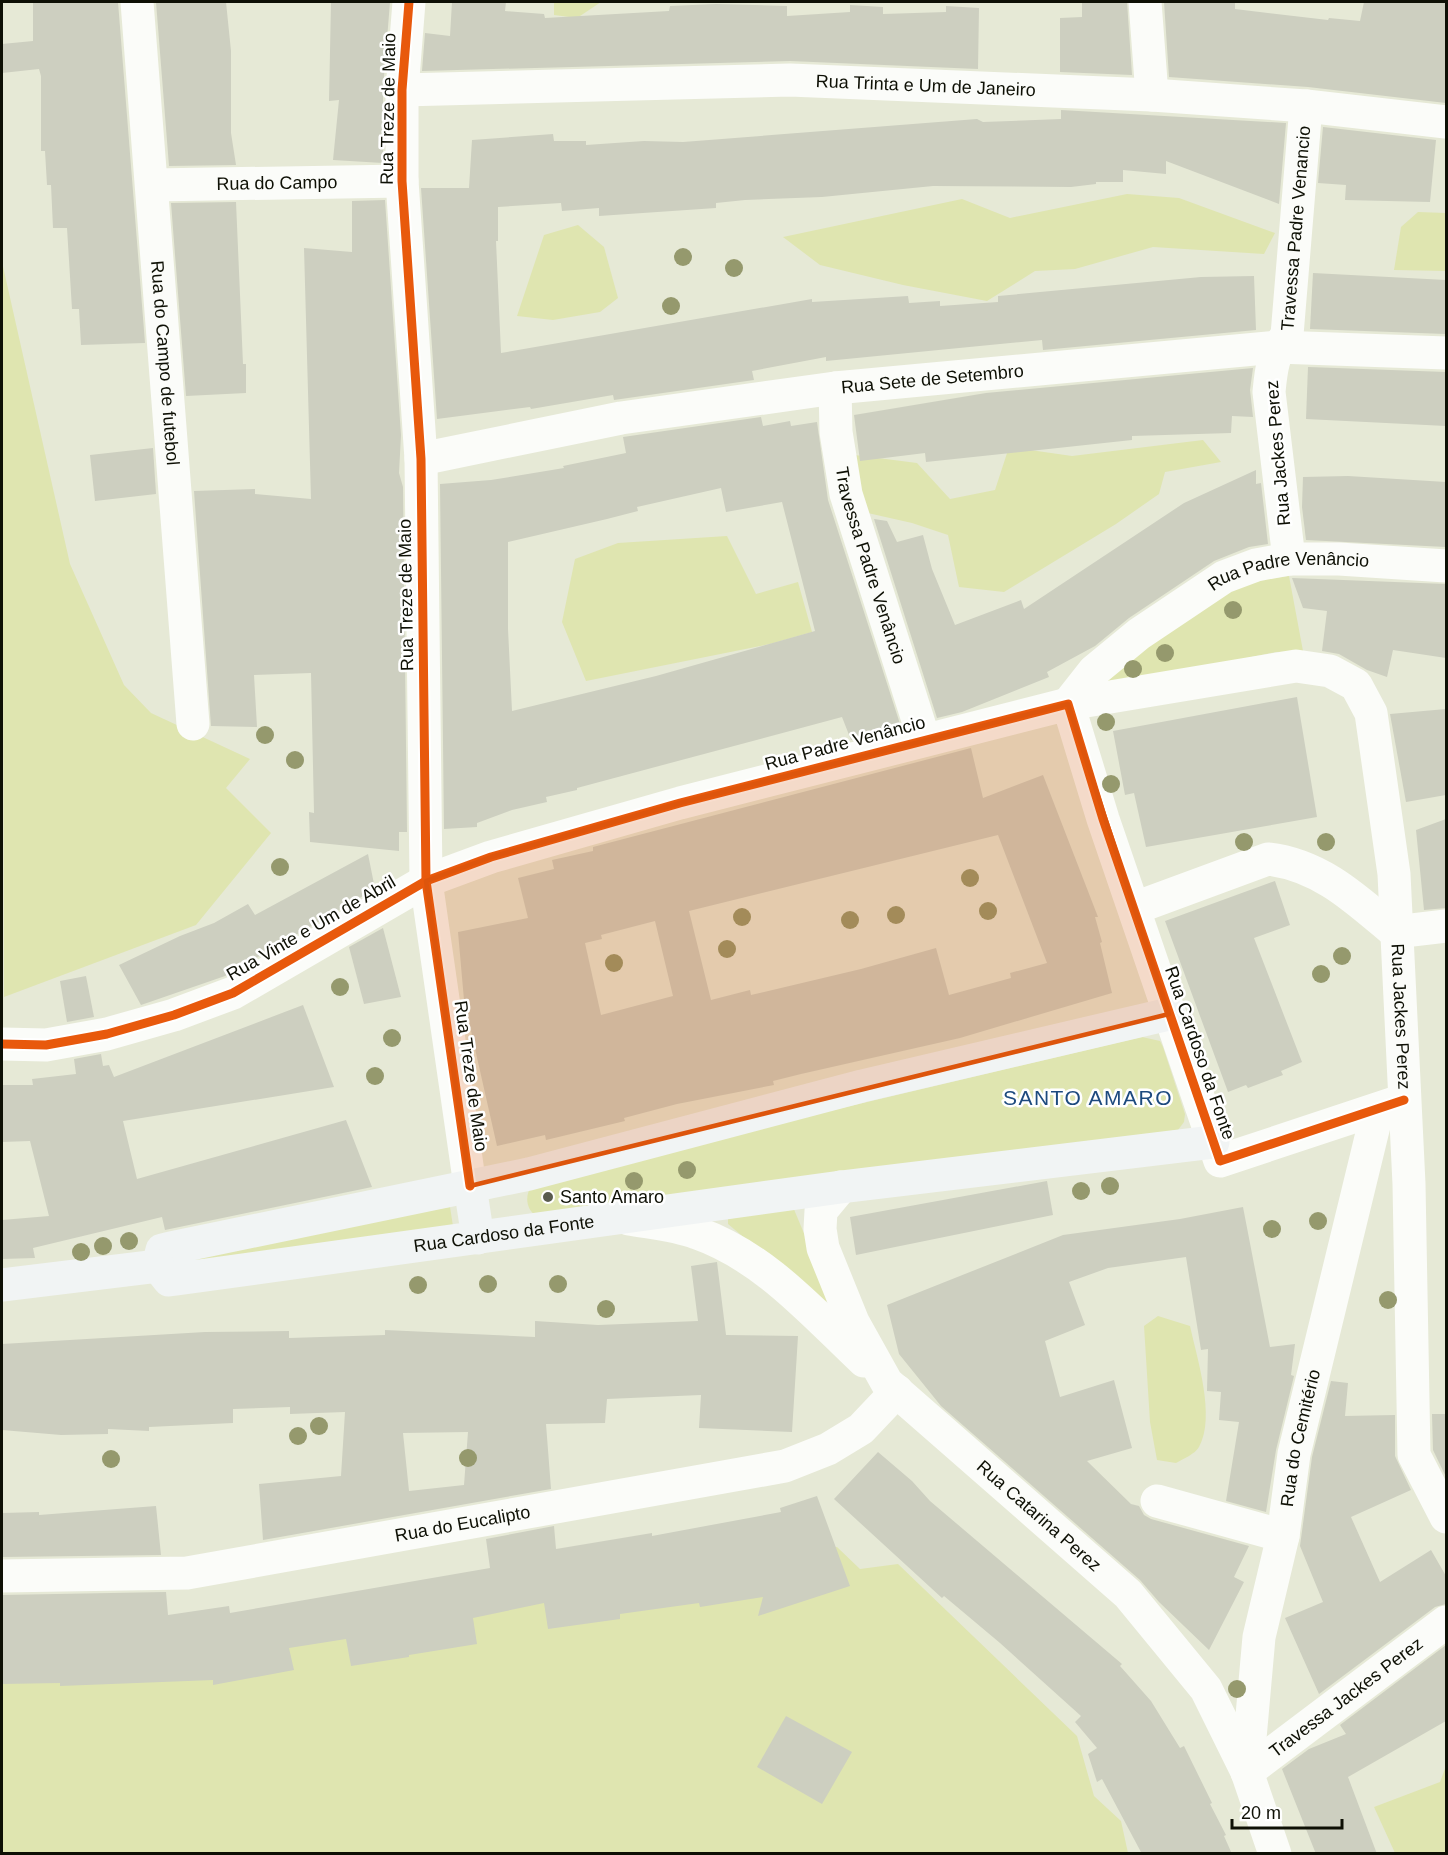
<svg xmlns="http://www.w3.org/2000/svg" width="1448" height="1855" viewBox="0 0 1448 1855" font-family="Arial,sans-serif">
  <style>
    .green { fill: #dfe5b0 }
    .building { fill: #cdcfc0; fill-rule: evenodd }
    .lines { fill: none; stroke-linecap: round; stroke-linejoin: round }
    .minor { stroke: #fbfcf9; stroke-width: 33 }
    .major { stroke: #f1f4f4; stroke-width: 33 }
    .cycleway-casing { stroke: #fff; stroke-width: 13 }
    .cycleway { stroke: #e8590c; stroke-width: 9 }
    .tree { fill: #95996d }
    .marked { fill: #dd550c; fill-opacity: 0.2; stroke: #dd550c; stroke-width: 4.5; stroke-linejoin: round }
    .poi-dot { fill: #5a5c4e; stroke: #fff; stroke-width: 2 }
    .labels { text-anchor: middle; stroke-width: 5; stroke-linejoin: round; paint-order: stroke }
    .street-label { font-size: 18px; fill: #0e1005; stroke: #fff }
    .poi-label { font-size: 18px; fill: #0e1005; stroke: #fff; text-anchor: start }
    .quarter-label { font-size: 21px; letter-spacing: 1.5px; fill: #1d4a7e; stroke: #fff }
  </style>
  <rect width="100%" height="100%" fill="#e6e9d6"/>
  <g class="green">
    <polygon points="554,2 601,2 577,18 554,15"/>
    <polygon points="1127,194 1179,198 1275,233 1264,254 1153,247 1075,269 1035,271 987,301 903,285 820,265 783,237 962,199 1010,218"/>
    <polygon points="1418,212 1446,213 1446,271 1394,270 1401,227"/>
    <polygon points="578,225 604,247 618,298 600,312 553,320 517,316 544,235"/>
    <polygon points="2,262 70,564 124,685 151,713 250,759 226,788 271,833 196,925 4,997"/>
    <polygon points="1203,440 1221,462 1165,472 1159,494 1116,524 1004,592 959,587 948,535 912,523 850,509 839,453 917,463 950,499 995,490 1009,447 1072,456"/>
    <polygon points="727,536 756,594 798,582 812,632 770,644 586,681 562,622 575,559 618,543"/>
    <polygon points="1289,576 1303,651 1276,652 1098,689 1102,673 1229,590 1266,579"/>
    <path d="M1142,1037l18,4 3,6 22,67 -1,8 -6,8 -643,85c-9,-6 -10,-20 -4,-28l163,-44z"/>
    <polygon points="450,1207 453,1226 186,1273 175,1254"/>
    <polygon points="793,1207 831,1298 823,1304 728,1224 728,1219"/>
    <path d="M1158,1316l32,10c7,32 26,91 9,121 -4,7 -16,12 -23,16l-19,-3 -7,-38 -6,-96z"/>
    <polygon points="837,1547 860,1569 898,1564 1077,1736 1094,1796 1121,1821 1128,1853 2,1854 2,1651 117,1656 670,1554"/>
    <polygon points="1446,1766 1446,1853 1395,1853 1374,1807 1440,1782"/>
  </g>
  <g class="building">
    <polygon points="33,2 118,2 145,343 81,345 79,309 72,309 67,228 53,228 51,185 47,185 45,151 41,151 41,76 39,69 2,73 2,44 33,41"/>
    <polygon points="156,2 226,2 231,51 231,133 236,165 169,166"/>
    <polygon points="331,2 390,2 383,89 383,163 333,160 339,100 329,101"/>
    <polygon points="452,2 506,2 505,11 544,14 545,18 669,11 670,6 716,4 787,6 787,16 850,12 850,5 883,7 883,14 946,12 946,6 979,8 978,69 790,61 422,71 425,33 450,36"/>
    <polygon points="1082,2 1127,2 1132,75 1060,72 1060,18 1082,17"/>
    <polygon points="1164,2 1235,2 1235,9 1328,20 1329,18 1360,21 1364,2 1446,2 1446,103 1308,87 1169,77"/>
    <polygon points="1061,110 1286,123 1279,204 1166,161 1166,174 1123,170 1123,182 1096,182 1096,184 1071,187 933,186 822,197 745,200 716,203 716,208 599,216 599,208 562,211 561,203 498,207 498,241 496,241 501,353 812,299 812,302 908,296 909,303 940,301 940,306 998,302 998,296 1201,277 1254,276 1256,330 1043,350 1042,340 826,361 826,357 752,371 754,380 614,400 613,395 531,409 530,407 437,419 421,188 469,188 472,140 553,134 554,141 586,141 586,145 644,141 683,142 977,119 983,122 1061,119"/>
    <polygon points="1323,127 1436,140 1430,202 1345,200 1346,185 1318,183"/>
    <polygon points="385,200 401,435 399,473 403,487 407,832 399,832 399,851 310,842 309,812 314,813 311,673 254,675 257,727 211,726 194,491 255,489 255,494 311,499 304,248 352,252 352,201"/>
    <polygon points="236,202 243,364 246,364 246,393 186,396 171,203"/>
    <polygon points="1313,273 1446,280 1446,334 1310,329"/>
    <polygon points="1308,367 1446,372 1446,426 1306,419"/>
    <polygon points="1253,368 1250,390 1253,417 1232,416 1231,433 1132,436 1132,440 926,462 925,453 860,461 854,415 986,393"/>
    <path d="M761,417l2,9 27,-5 1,5 26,-4 11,78 73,227 -50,13 -9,-23 -265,71v2l-31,7 1,5 -35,8 -35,13v4l-33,2 -4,-345 51,-4 73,-12 -1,-2 63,-13 -3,-16zM721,488l5,24 56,-10 33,129 -159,45 -144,35 -4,-82v-87l99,-23 31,-8 -1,-4z"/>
    <polygon points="153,448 156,494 95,501 90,455"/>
    <polygon points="1256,470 1256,484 1261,483 1268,544 1249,547 1214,561 1129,618 1095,646 1047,672 1049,677 962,712 937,718 874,519 887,521 897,542 923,535 932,569 955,625 1021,600 1024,609 1184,503"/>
    <polygon points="1348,476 1446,482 1446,547 1306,540 1302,507 1303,477"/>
    <polygon points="1292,578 1446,584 1446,658 1393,650 1387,677 1367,670 1339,654 1322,651 1327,611 1303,608"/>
    <polygon points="1297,697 1317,817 1146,847 1134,793 1125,795 1113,731"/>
    <polygon points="1446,709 1446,795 1406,802 1390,714"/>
    <path d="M971,748l12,50 60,-23 55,142h-3l7,25 -2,1 12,50 -152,45 -159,36 -28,7 1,4 -97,19 -53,14 1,3 -79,19 -1,-5 -48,11 -33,-146 -6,-68 70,-14 -10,-40 36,-9 -2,-9 41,-9v-4zM998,835l49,128 -37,10 1,5 -62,17 -13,-47 -75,21 -110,26 -1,-5 -39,10 -22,-89zM655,921l18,75 -72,19 -16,-72 17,-4 -1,-4z"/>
    <polygon points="1446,819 1446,908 1424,910 1416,830"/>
    <polygon points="368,854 375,889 225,976 141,1005 119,965 180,936 214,923 248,904 255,915"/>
    <polygon points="1275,881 1290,925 1254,938 1302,1062 1281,1071 1283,1075 1248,1088 1246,1085 1228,1092 1165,921"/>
    <polygon points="383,928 401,997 364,1004 349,947"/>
    <polygon points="86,976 94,1017 67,1022 60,981"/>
    <polygon points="303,1005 334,1087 123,1121 137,1179 346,1120 372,1187 165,1230 162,1217 33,1248 35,1258 2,1259 2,1220 49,1216 30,1141 2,1142 2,1085 33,1085 32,1079 76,1074 74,1059 101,1054 103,1066 109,1065 114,1077"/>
    <polygon points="1047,1181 1053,1215 856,1255 850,1217"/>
    <polygon points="1243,1207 1270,1347 1295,1344 1291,1375 1294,1376 1276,1450 1266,1512 1226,1501 1239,1422 1219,1420 1221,1392 1207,1391 1208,1349 1201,1350 1186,1257 1108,1268 1069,1282 1085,1325 1045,1341 1060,1397 1114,1380 1132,1448 1087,1461 1131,1504 1139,1506 1144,1515 1151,1519 1249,1546 1234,1577 1244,1582 1209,1650 1159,1602 1140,1580 941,1406 899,1354 887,1305 1063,1235 1180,1219"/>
    <path d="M717,1262l9,73 72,1 -6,96 -93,-4 2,-33 -94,4 -2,24 -59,1 5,65 -288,51 -4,-56 82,-8 4,-64 -55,2v-7l-57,2v14l-84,4v4l-41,-2v5l-47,1 -59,-5v-86l203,-12 84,-1v7l96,-3v-5l150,7v-16l63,4 100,-4 -7,-55zM468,1432l-4,53 -55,6 -6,-58z"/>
    <polygon points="1331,1381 1348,1383 1345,1416 1395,1415 1395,1456 1411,1490 1351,1517 1380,1582 1431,1550 1446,1576 1446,1604 1435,1607 1319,1694 1285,1618 1323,1602 1300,1546 1312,1457"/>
    <polygon points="1432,1414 1446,1414 1446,1477 1433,1450"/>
    <polygon points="878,1452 912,1481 930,1501 1122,1664 1120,1666 1151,1701 1180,1748 1184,1746 1212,1803 1210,1804 1226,1835 1224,1836 1232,1854 1142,1854 1102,1779 1097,1782 1088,1754 1097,1748 1075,1722 1081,1716 1000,1643 944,1596 942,1598 834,1499"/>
    <polygon points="817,1496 850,1586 758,1616 763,1597 700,1607 699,1603 620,1614 620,1619 548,1629 544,1603 473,1618 477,1644 409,1655 409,1657 351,1666 346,1639 289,1648 294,1670 213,1685 213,1680 60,1686 60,1683 2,1684 2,1595 166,1592 168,1615 229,1606 230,1613 490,1568 486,1539 554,1526 556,1549 652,1533 652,1536 781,1512 780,1508"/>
    <polygon points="156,1506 161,1555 2,1557 2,1513 39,1512 39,1515"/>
    <polygon points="1446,1645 1446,1721 1348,1777 1377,1854 1316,1854 1282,1769 1309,1749 1346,1734 1340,1725"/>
    <polygon points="786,1716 852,1752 822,1804 757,1767"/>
  </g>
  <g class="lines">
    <g class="minor">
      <path id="s1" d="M137,2l56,722"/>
      <polyline points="409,2 402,90 402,181 421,459 426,881 470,1186"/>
      <polyline points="1145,2 1152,95"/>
      <path id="s2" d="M402,90l388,-10 362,15 154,11 140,16"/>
      <path id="s3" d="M153,185l249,-4"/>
      <path id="s4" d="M835,388l1,44 10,62 78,245"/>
      <path id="s5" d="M421,459l200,-41 214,-30 442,-41 169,6"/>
      <path id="s6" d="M1289,559l-20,-167c2,-22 4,-39 18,-57l19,-229"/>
      <path id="s7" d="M1068,704l228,-38 34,5 26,14 15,28 23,161 15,310 5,271 32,62"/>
      <path id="s8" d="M1068,704l26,-33 45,-37 85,-57 32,-12 33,-6h50l107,7"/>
      <path d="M1135,908l133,-49c53,6 89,41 127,73l51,-6"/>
      <polyline points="2,1044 46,1045 107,1034 174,1015 233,993 426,881 491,857 680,803 1068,704 1103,819 1220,1161 1404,1100"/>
      <path id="s9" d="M841,1187l-20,24 -1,18 3,19 30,74 34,61 241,211 78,95 41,83 28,82"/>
      <path d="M629,1219c23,4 47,6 68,14 68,24 116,80 167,128"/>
      <polyline points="1157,1501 1283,1536"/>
      <path id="s10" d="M2,1576l185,-3 598,-107 43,-17 33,-20 36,-38"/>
      <path id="s11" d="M1247,1772l12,-135 24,-101 11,-82 84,-345"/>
      <path id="s12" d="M1247,1772l199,-150"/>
    </g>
    <g class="major">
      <path id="s13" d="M1169,1014l-307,72 -333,88 -358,74 -9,2 -4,16 11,14 8,-1 664,-92 372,-45"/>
      <polyline points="470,1186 478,1238"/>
      <polyline points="2,1285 158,1266"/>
    </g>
    <defs>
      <g id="cycleway">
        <polyline points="409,2 402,90 402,181 421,459 426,881 470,1186"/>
        <polyline points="2,1044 46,1045 107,1034 174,1015 233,993 426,881 491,857 680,803 1068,704 1103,819 1220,1161 1404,1100"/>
      </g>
    </defs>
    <use href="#cycleway" class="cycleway-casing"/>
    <use href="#cycleway" class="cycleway"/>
  </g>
  <g class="tree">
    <circle cx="683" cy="257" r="9"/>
    <circle cx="734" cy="268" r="9"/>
    <circle cx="671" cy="306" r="9"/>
    <circle cx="1233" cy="610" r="9"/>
    <circle cx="1165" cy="653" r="9"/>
    <circle cx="1133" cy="669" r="9"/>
    <circle cx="1106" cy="722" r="9"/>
    <circle cx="265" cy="735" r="9"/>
    <circle cx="295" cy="760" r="9"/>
    <circle cx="1111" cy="784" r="9"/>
    <circle cx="1244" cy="842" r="9"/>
    <circle cx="1326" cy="842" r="9"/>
    <circle cx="280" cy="867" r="9"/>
    <circle cx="970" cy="878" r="9"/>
    <circle cx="988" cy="911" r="9"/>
    <circle cx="896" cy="915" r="9"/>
    <circle cx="742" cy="917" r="9"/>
    <circle cx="850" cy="920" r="9"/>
    <circle cx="727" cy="949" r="9"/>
    <circle cx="1342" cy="956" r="9"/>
    <circle cx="614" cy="963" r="9"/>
    <circle cx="1321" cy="974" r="9"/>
    <circle cx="340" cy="987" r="9"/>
    <circle cx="392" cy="1038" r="9"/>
    <circle cx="375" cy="1076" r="9"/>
    <circle cx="687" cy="1170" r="9"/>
    <circle cx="634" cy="1181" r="9"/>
    <circle cx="1110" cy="1186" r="9"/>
    <circle cx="1081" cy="1191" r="9"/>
    <circle cx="1318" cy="1221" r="9"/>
    <circle cx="1272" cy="1229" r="9"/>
    <circle cx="129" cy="1241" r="9"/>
    <circle cx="103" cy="1246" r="9"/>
    <circle cx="81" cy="1252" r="9"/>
    <circle cx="488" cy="1284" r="9"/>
    <circle cx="558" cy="1284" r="9"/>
    <circle cx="418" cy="1285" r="9"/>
    <circle cx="1388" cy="1300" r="9"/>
    <circle cx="606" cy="1309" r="9"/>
    <circle cx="319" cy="1426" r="9"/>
    <circle cx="298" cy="1436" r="9"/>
    <circle cx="468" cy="1458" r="9"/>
    <circle cx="111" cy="1459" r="9"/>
    <circle cx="1237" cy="1689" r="9"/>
  </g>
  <path class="marked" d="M1068,704l101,310 -699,172 -44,-305 65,-24 189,-54z"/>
  <circle class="poi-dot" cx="548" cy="1197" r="6"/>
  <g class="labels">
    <g class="street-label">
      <text dy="6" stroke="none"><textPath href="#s2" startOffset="524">Rua Trinta e Um de Janeiro</textPath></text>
      <text transform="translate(388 109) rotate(-89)" y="6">Rua Treze de Maio</text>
      <text dy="6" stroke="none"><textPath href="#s3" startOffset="124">Rua do Campo</textPath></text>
      <text dy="6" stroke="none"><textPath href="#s6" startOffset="336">Travessa Padre Venancio</textPath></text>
      <text dy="6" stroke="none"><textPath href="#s1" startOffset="362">Rua do Campo de futebol</textPath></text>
      <text dy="6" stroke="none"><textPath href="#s5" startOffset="518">Rua Sete de Setembro</textPath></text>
      <text transform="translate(1278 453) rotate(-95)" y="6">Rua Jackes Perez</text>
      <text dy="6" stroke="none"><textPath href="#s4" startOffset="182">Travessa Padre Venâncio</textPath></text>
      <text dy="6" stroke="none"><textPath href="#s8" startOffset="268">Rua Padre Venâncio</textPath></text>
      <text transform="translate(406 595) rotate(-91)" y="6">Rua Treze de Maio</text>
      <text transform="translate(845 743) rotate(-15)" y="6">Rua Padre Venâncio</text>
      <text transform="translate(311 928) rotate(-30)" y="6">Rua Vinte e Um de Abril</text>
      <text dy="6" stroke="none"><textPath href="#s7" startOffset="632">Rua Jackes Perez</textPath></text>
      <text transform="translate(1200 1053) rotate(71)" y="6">Rua Cardoso da Fonte</text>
      <text transform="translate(471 1076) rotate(82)" y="6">Rua Treze de Maio</text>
      <text dy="6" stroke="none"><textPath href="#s13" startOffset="1407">Rua Cardoso da Fonte</textPath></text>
      <text dy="6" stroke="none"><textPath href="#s11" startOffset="339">Rua do Cemitério</textPath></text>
      <text dy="6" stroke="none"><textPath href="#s9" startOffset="420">Rua Catarina Perez</textPath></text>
      <text dy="6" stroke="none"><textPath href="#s10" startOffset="465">Rua do Eucalipto</textPath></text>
      <text dy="6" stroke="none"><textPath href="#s12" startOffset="124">Travessa Jackes Perez</textPath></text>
    </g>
    <g class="poi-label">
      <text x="560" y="1203">Santo Amaro</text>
    </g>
    <g class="quarter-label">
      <text x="1088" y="1105">SANTO AMARO</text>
    </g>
  </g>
  <rect width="1448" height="1855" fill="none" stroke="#0e1005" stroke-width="6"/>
  <path d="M1232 1819v9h110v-9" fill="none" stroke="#0e1005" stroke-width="3"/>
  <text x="1241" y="1819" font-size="18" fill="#0e1005" stroke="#ffffff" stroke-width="4.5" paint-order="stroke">20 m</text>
</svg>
